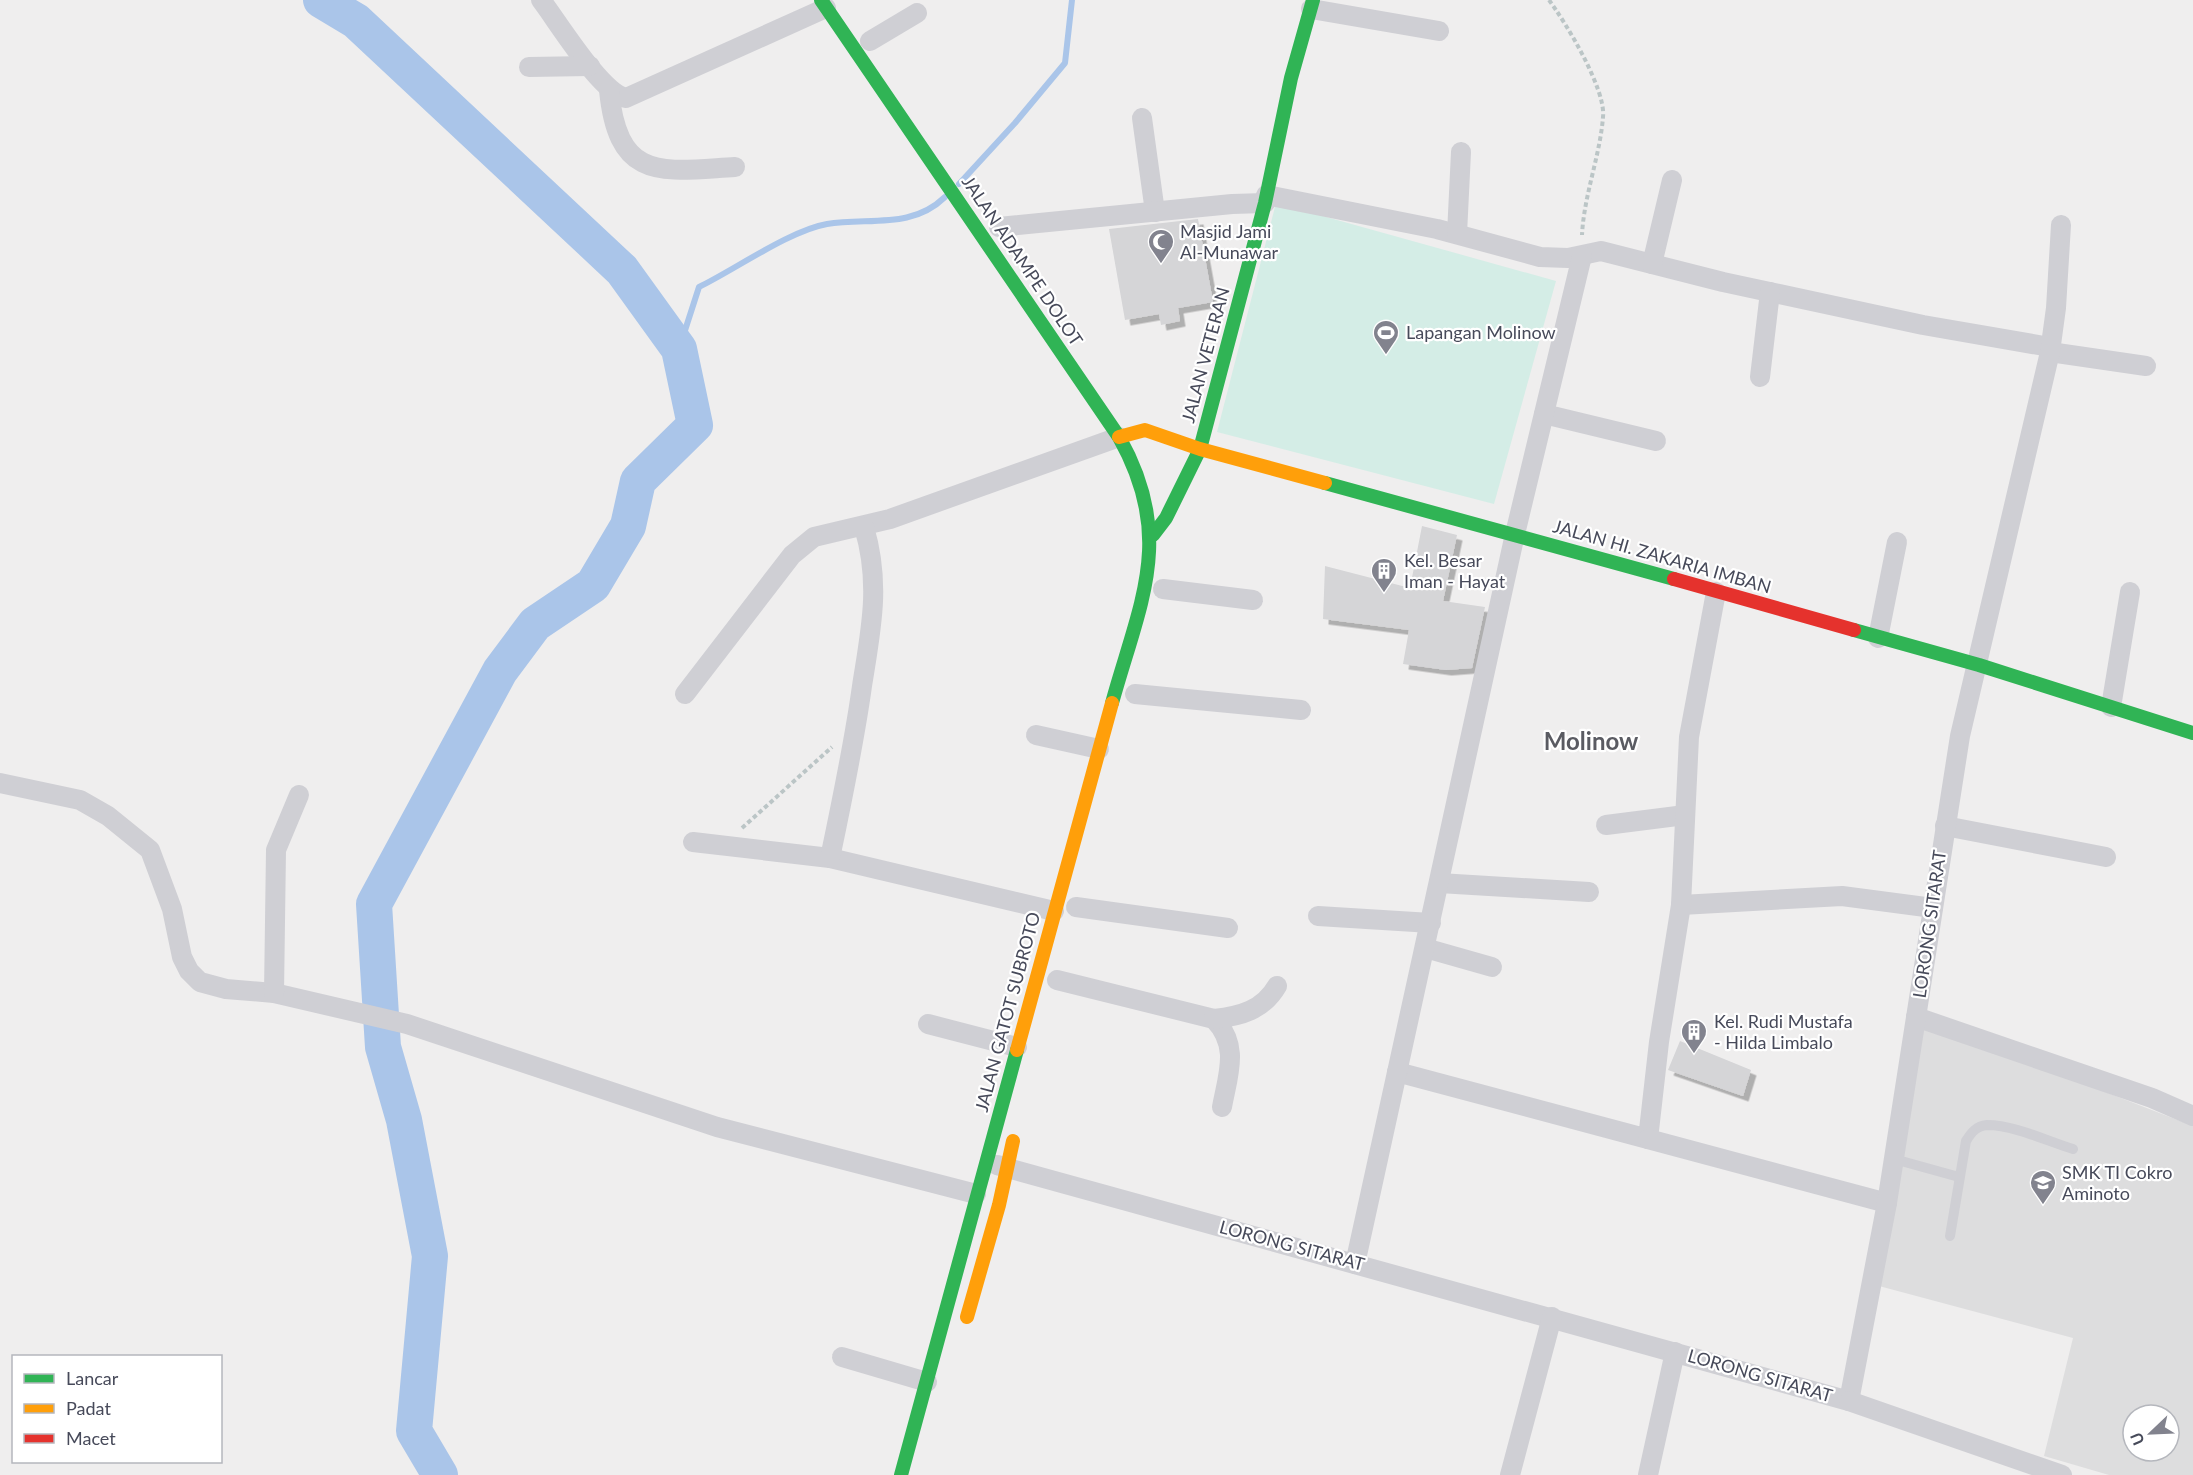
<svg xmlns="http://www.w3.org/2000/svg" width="2193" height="1475" viewBox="0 0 2193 1475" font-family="Lato,sans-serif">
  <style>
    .education { fill: #ddddde; fill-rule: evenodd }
    .green { fill: #d4ede6 }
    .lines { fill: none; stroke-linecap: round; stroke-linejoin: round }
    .stream { stroke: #aac5e9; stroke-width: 6 }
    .river { stroke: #aac5e9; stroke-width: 36 }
    .building { fill: #d5d5d7; filter: url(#shadow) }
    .path { stroke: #bbc5c6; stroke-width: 4; stroke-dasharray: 4.5 3; stroke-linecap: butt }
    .lane { stroke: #cfcfd4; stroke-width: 10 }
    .street { stroke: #cfcfd4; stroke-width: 20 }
    .fast { stroke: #30b455; stroke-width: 14 }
    .slow { stroke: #ff9f0a; stroke-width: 14 }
    .jam { stroke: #e5322d; stroke-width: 14 }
    .labels { text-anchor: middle; stroke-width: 4.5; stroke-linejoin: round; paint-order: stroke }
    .poi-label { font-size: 18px; fill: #474a5a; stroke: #fff; text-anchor: start }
    .street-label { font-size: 18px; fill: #474a5a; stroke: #fff }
    .district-label { font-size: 24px; font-weight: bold; fill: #5a5b62; stroke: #fff }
  </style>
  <defs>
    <filter id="shadow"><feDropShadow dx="5.5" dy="5.5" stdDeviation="0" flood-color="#0004"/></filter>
  </defs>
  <rect width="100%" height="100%" fill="#efeeee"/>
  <path class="education" d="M1923,1021l270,105v349h-84l-65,-19 29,-118 -194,-52zM2133,1415h36v36h-36z"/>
  <polygon class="green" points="1276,203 1556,281 1494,504 1217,432"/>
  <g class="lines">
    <g class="stream">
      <polyline points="959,184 1015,123 1065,63 1072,0"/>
      <path d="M679,349l20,-62c35,-17 92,-57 128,-63 41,-7 84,6 118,-27"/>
    </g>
    <polyline class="river" points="321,0 356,21 622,270 679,349 695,425 638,481 628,526 593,585 535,624 500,671 374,904 383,1047 404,1120 430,1256 414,1431 440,1475"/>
  </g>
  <g class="building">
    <polygon points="1198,219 1213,302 1178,308 1180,321 1161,325 1159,314 1125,320 1109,229"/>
    <polygon points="1422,526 1457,535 1443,601 1485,607 1472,668 1446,670 1403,664 1409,630 1323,619 1325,566 1410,588"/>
    <polygon points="1680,1041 1751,1070 1743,1096 1668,1070"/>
  </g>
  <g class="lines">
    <g class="path">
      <path d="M1549,0c17,23 57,89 54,117 -3,39 -19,78 -21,118"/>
      <polyline points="742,828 832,747"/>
    </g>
    <g class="lane">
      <polyline points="1894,1159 1959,1177"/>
      <path d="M1950,1236l16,-95c5,-8 10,-15 21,-16 27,0 60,16 86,24"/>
    </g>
    <g class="street">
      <path d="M541,0c17,22 60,93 85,98l200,-90"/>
      <polyline points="1311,9 1439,31"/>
      <polyline points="870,41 917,13"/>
      <polyline points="529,67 590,66"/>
      <path d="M609,90c9,93 53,81 126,77"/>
      <polyline points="1142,118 1155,212"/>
      <polyline points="1266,195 1437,229 1540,257 1568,258 1601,251 1723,282 1923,325 2050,347"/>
      <polyline points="999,227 1232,204 1265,203"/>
      <polyline points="1457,234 1461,152"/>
      <polyline points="1652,264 1672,180"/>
      <polyline points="2050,352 2146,366"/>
      <polyline points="1760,377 1770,292"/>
      <polyline points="1544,414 1656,441"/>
      <polyline points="1163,589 1253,600"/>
      <polyline points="1878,638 1897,542"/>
      <polyline points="685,694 792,555 814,537 890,519 1119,437"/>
      <polyline points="1135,694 1301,710"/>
      <polyline points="2111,707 2130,592"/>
      <polyline points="1036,735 1099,749"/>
      <polyline points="0,783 80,800 108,816 150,850 172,909 182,957 189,971 200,982 226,989 274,993 407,1024 717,1127 976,1194"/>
      <polyline points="1606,825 1685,815"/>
      <polyline points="1945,826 2106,857"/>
      <polyline points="693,842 830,858 1054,911"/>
      <path d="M830,858c12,-57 24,-114 32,-172 9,-57 19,-102 2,-159"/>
      <polyline points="1439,883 1589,892"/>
      <polyline points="1681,905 1842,896 1933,908"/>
      <polyline points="1076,907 1228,928"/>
      <polyline points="1318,916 1431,923"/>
      <polyline points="1425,948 1492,967"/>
      <path d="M1057,980l157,39c26,27 14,55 8,88"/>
      <polyline points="274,993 276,850 299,795"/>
      <polyline points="1916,1017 2152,1098 2193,1116"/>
      <path d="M1214,1019c27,-3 49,-9 63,-33"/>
      <polyline points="928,1024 1017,1047"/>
      <polyline points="1397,1072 1648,1139 1659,1042 1681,905 1689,737 1716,592"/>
      <polyline points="1648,1139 1887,1203"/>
      <polyline points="997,1165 1849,1401 1887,1203 1960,736 2050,352 2056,308 2061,225"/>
      <polyline points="1355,1264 1515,534 1582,256"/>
      <polyline points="842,1357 927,1382"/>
      <polyline points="1849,1401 2062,1475"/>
      <polyline points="1510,1475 1552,1317"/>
      <polyline points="1648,1475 1675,1352"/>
    </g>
    <g class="fast">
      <path d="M821,0l298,437c57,101 21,165 -7,266"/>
      <polyline points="1325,483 1674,579"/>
      <polyline points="1153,535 1166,518 1200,449 1265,203 1291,78 1313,0"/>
      <polyline points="1854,630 1979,665 2193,733"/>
      <polyline points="901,1475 1017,1050"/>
    </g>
    <g class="slow">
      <polyline points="1119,437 1145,430 1200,449 1325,483"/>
      <polyline points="1017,1050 1112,703"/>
      <polyline points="967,1317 999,1205 1013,1141"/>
    </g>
    <polyline class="jam" points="1674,579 1854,630"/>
  </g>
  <defs>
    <symbol id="mosque-pin" viewBox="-11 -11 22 30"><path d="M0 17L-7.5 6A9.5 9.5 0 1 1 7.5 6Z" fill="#82838e" stroke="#fff"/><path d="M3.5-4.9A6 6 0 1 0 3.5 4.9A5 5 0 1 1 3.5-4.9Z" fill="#fff"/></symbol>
    <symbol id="stadium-pin" viewBox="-11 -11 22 30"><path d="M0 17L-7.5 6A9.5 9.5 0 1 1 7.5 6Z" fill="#82838e" stroke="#fff"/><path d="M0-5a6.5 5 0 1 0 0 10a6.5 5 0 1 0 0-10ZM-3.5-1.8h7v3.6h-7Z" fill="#fff"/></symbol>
    <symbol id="building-pin" viewBox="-11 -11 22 30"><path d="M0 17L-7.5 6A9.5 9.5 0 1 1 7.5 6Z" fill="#82838e" stroke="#fff"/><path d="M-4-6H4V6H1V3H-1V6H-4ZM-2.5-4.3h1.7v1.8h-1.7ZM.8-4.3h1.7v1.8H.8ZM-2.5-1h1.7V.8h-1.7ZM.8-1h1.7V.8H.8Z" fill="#fff"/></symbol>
    <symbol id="school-pin" viewBox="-11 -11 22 30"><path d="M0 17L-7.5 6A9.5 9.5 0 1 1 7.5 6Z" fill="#82838e" stroke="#fff"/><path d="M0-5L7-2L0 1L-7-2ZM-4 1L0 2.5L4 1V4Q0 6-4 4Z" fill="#fff"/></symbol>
  </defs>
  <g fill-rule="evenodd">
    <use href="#mosque-pin" x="1146" y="227" width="30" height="40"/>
    <use href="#stadium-pin" x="1371" y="318" width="30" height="40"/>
    <use href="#building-pin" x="1369" y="556" width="30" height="40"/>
    <use href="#building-pin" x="1679" y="1017" width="30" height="40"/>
    <use href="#school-pin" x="2028" y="1168" width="30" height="40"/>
  </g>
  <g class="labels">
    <g class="poi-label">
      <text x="1180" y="238">Masjid Jami<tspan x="1180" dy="21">Al-Munawar</tspan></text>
      <text x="1406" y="339">Lapangan Molinow</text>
      <text x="1404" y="567">Kel. Besar<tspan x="1404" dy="21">Iman - Hayat</tspan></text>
      <text x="1714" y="1028">Kel. Rudi Mustafa<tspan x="1714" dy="21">- Hilda Limbalo</tspan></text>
      <text x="2062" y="1179">SMK TI Cokro<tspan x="2062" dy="21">Aminoto</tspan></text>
    </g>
    <g class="street-label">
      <text transform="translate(1022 261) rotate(56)" y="6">JALAN ADAMPE DOLOT</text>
      <text transform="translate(1206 355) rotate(-75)" y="6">JALAN VETERAN</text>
      <text transform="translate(1662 557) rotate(16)" y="6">JALAN HI. ZAKARIA IMBAN</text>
      <text transform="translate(1930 924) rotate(-82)" y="6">LORONG SITARAT</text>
      <text transform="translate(1008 1012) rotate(-75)" y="6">JALAN GATOT SUBROTO</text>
      <text transform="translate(1292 1246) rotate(15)" y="6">LORONG SITARAT</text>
      <text transform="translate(1760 1376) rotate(16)" y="6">LORONG SITARAT</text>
    </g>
    <g class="district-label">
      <text x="1591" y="750">Molinow</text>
    </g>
  </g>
  <rect x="12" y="1355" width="210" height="108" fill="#ffffff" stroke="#b5b7bd" stroke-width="1.5"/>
  <rect x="24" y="1374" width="30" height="9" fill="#30b455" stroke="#b5b7bd" stroke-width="1.5"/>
  <text x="66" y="1385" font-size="18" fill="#474a5a">Lancar</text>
  <rect x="24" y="1404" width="30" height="9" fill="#ff9f0a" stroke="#b5b7bd" stroke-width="1.5"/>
  <text x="66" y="1415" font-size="18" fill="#474a5a">Padat</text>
  <rect x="24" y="1434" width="30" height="9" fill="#e5322d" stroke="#b5b7bd" stroke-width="1.5"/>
  <text x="66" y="1445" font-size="18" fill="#474a5a">Macet</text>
  <g transform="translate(2151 1433) rotate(247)"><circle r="28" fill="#ffffff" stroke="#b5b7bd" stroke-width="1.5"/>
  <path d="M0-4.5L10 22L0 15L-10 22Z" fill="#82838e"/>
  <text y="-9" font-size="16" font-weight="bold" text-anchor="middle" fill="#474a5a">U</text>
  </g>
</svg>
